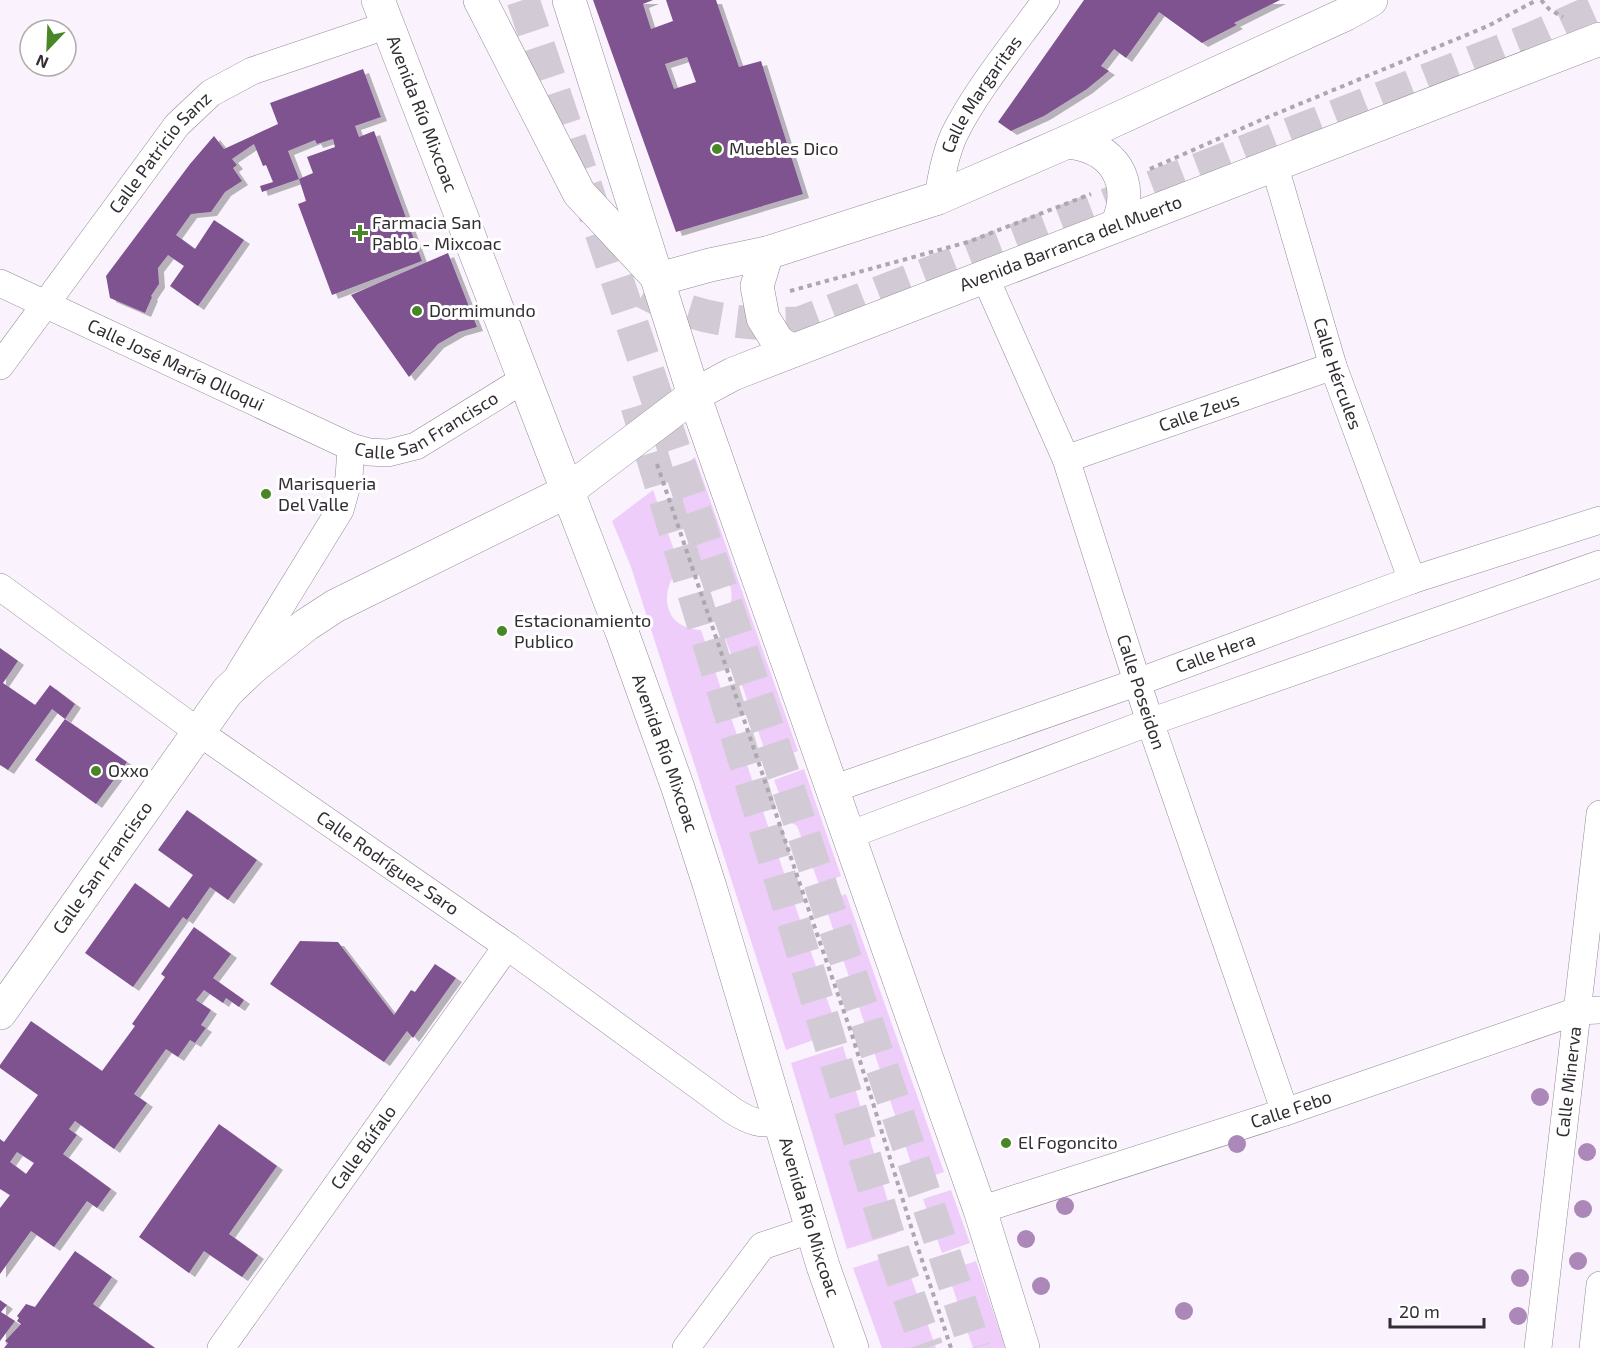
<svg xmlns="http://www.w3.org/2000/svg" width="1600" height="1348" viewBox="0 0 1600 1348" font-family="'Exo 2',sans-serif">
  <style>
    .green { fill: #eecdfb }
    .building { fill: #7f5290; fill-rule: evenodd; filter: url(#shadow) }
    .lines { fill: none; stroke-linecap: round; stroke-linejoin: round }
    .highway-tunnel { stroke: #d2cbd5; stroke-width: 33; stroke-dasharray: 33 16; stroke-linecap: butt }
    .street-casing { stroke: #948a98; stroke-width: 28 }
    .secondary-casing { stroke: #948a98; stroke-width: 34 }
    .path { stroke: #ada7af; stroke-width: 4; stroke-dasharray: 4.5 4.5; stroke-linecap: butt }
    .street { stroke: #fff; stroke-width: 27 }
    .secondary { stroke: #fff; stroke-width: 33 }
    .tree { fill: #ab88b8 }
    .poi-dot { fill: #498625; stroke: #fff; stroke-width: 2 }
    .labels { text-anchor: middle; stroke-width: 6; stroke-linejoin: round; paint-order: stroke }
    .street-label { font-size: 18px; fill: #322d33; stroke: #fff }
    .poi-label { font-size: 18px; fill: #322d33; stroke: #fff; text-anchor: start }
  </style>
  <defs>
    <filter id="shadow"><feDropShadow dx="6" dy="4" stdDeviation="0" flood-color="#0004"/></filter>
  </defs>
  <rect width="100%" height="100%" fill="#faf3fd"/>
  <g class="green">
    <path d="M695,457l103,294 -29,11 -49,-139c21,-23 13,-57 -21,-60l-30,-87z"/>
    <path d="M653,490l27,77c-22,25 -17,61 21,63l137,401 -52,19 -155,-483 -19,-46z"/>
    <polygon points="804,769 841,876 819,884 797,826 790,822 774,780"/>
    <polygon points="846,894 944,1172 917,1181 824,902"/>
    <polygon points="843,1046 897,1233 847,1249 791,1063"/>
    <polygon points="951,1190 970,1243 942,1253 923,1199"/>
    <polygon points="902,1252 936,1348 882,1348 853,1268"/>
    <polygon points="976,1261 1003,1341 1005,1348 973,1348 947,1271"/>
  </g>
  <g class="building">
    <path d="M593,0h60l-10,4 8,25 22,-8 -7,-21h50l23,67 22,-6 42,133 -127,38zM687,57l9,25 -22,7 -9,-25z"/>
    <polygon points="1084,0 1280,0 1234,23 1237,25 1202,43 1159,12 1126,58 1114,49 1101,66 1109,71 1087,89 1044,116 1011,131 998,122"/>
    <polygon points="363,69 381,117 355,126 359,137 374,131 422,261 332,295 298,204 306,201 299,179 313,173 307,157 335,147 333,139 317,144 315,140 288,151 299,179 262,192 260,186 273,182 266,165 263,166 254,144 232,159 237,165 233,168 242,181 225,192 211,212 191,214 176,235 195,249 214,220 244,240 198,306 170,286 184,266 168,255 158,268 159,284 151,296 152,297 145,313 110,298 106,276 190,164 214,136 224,149 278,124 270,103"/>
    <polygon points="448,253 477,327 459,332 438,344 409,377 351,295"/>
    <polygon points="0,648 18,661 3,683 35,705 50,685 75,704 65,719 52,709 8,770 0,765"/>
    <polygon points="65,719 127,762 96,804 35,760"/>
    <polygon points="187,810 257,860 228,900 210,887 187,920 183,917 133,987 85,953 135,883 169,908 193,875 158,850"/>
    <path d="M194,927l37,27 -18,24 31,22 -5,7 -13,-9 -3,5 -19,-13 -8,10 15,10 -10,15 5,3 -11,15 -5,-3 -12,17 -12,-8 -32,45 13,9 -33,46 -39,-28 -6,8 8,6 -14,19 48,35 -14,19 -10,-7 -33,46 -23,-16 -31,43v-66l10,-13 -10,-6v-50l4,3 34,-47 -38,-27v-3l31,-44 71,50 33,-45 -3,-2 33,-47 -4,-3zM17,1152l17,11 -8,11 -16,-12z"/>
    <polygon points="300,941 338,942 394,1015 411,990 415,992 435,964 456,978 413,1038 407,1031 384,1062 270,984"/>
    <polygon points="219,1124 277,1166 229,1234 258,1255 242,1277 204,1251 189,1273 139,1237"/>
    <polygon points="75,1251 112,1277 93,1304 155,1348 4,1348 8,1343 5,1341 21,1324 17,1321 19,1318 17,1316 26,1304 35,1307"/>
    <polygon points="0,1300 7,1305 1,1312 15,1321 0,1341"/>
  </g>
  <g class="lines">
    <g class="highway-tunnel">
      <polyline points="523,0 937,1231 975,1348"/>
      <path d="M644,292c48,27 102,34 156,31l518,-200 215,-85 67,-30"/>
      <polyline points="637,406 895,1257 927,1348"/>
    </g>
    <defs>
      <g id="street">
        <path id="s1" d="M1274,164l59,202 79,214"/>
        <path id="s2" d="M938,198c3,-21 7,-43 16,-63 22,-45 62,-93 92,-135"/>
        <path id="s3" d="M985,277l81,182 84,263 135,390"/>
        <path id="s4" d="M0,283l351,164 18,5 19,1 28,-7 107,-66"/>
        <path id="s5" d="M0,366l177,-241 34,-32 41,-22 136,-46"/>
        <path id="s6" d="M1066,459l267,-93"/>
        <path id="s7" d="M0,587l200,146 307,213 226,165c16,10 28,15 47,10"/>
        <polyline points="239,674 340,510 349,478 351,447"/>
        <path id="s8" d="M833,789l305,-107 274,-102 188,-60"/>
        <polyline points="849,835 1150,722 1600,564"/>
        <path id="s9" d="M980,1210l305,-98 292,-101 23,-1"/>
        <path id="s10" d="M221,1348l286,-402"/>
        <polyline points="686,1348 762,1246 813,1229"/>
        <path id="s11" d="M1538,1348l62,-534"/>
        <polyline points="1593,1348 1600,1285"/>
      </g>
      <g id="secondary">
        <path id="s12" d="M378,0l244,632 56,156 32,99 113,379 29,82"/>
        <polyline points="480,0 579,193 659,279 710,265 767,253 938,198 1067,142 1346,14 1371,0"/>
        <polyline points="569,0 694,395 980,1210 1023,1348"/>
        <path d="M1067,142c47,4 69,40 50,83"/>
        <polyline points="767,253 757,286 763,318 778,342 792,351"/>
        <path id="s13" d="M0,1013l227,-321 25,-24 54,-43 29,-19 231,-114 128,-97 39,-21 867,-335"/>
      </g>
    </defs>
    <use href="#street" class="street-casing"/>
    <use href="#secondary" class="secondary-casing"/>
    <g class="path">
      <polyline points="1541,0 1549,9 1563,17"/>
      <polyline points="1150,169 1261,120 1488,26 1537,0"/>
      <polyline points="790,291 968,242 1091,194"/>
      <polyline points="657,464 805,899 852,1035 914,1236 951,1348"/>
    </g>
    <use href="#street" class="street"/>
    <use href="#secondary" class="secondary"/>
  </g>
  <g class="tree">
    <circle cx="1540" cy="1097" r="9"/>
    <circle cx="1237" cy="1144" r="9"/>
    <circle cx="1587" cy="1152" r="9"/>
    <circle cx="1065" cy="1206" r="9"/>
    <circle cx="1583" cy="1209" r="9"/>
    <circle cx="1026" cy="1239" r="9"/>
    <circle cx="1578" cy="1261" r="9"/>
    <circle cx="1520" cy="1278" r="9"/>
    <circle cx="1041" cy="1286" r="9"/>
    <circle cx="1184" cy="1311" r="9"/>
    <circle cx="1518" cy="1316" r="9"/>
  </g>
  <g class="poi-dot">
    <circle cx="717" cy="149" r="6"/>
    <path d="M357 224h6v6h6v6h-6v6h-6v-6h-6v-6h6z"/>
    <circle cx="417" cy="311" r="6"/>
    <circle cx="266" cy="494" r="6"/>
    <circle cx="502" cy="631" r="6"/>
    <circle cx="96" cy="771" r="6"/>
    <circle cx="1006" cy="1143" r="6"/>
  </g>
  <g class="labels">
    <g class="street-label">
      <text dy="6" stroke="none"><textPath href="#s2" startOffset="114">Calle Margaritas</textPath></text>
      <text dy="6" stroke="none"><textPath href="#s12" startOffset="122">Avenida Río Mixcoac</textPath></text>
      <text dy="6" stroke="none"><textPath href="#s5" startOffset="267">Calle Patricio Sanz</textPath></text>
      <text dy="6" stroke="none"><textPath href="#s13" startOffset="1356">Avenida Barranca del Muerto</textPath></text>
      <text dy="6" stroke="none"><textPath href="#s4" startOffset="194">Calle José María Olloqui</textPath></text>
      <text dy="6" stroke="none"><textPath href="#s1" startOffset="219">Calle Hércules</textPath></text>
      <text dy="6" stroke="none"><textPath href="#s6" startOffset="141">Calle Zeus</textPath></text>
      <text dy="6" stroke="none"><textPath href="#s4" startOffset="470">Calle San Francisco</textPath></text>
      <text dy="6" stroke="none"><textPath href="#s8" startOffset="406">Calle Hera</textPath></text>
      <text dy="6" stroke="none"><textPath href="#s3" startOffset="444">Calle Poseidon</textPath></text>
      <text dy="6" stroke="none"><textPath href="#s12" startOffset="806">Avenida Río Mixcoac</textPath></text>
      <text dy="6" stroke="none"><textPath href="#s7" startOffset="476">Calle Rodríguez Saro</textPath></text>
      <text dy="6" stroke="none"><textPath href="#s13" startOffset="178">Calle San Francisco</textPath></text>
      <text dy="6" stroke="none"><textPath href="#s11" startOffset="268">Calle Minerva</textPath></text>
      <text dy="6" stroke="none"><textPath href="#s9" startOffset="327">Calle Febo</textPath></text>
      <text dy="6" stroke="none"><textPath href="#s10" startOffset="246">Calle Búfalo</textPath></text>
      <text dy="6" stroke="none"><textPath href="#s12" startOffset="1292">Avenida Río Mixcoac</textPath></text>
    </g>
    <g class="poi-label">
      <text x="729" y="155">Muebles Dico</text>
      <text x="372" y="229">Farmacia San<tspan x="372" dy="21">Pablo - Mixcoac</tspan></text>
      <text x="429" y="317">Dormimundo</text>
      <text x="278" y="490">Marisqueria<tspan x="278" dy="21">Del Valle</tspan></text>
      <text x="514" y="627">Estacionamiento<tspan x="514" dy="21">Publico</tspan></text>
      <text x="108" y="777">Oxxo</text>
      <text x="1018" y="1149">El Fogoncito</text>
    </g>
  </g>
  <g transform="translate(48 48) rotate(203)"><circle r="28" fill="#ffffff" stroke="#adabad" stroke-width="1.5"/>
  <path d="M0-4.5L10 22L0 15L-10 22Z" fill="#498625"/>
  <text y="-9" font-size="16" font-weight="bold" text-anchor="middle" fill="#322d33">N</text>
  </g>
  <path d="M1390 1318v9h94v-9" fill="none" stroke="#322d33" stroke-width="3"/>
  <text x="1399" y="1318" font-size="18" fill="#322d33" stroke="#ffffff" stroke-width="4.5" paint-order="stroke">20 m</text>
</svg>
